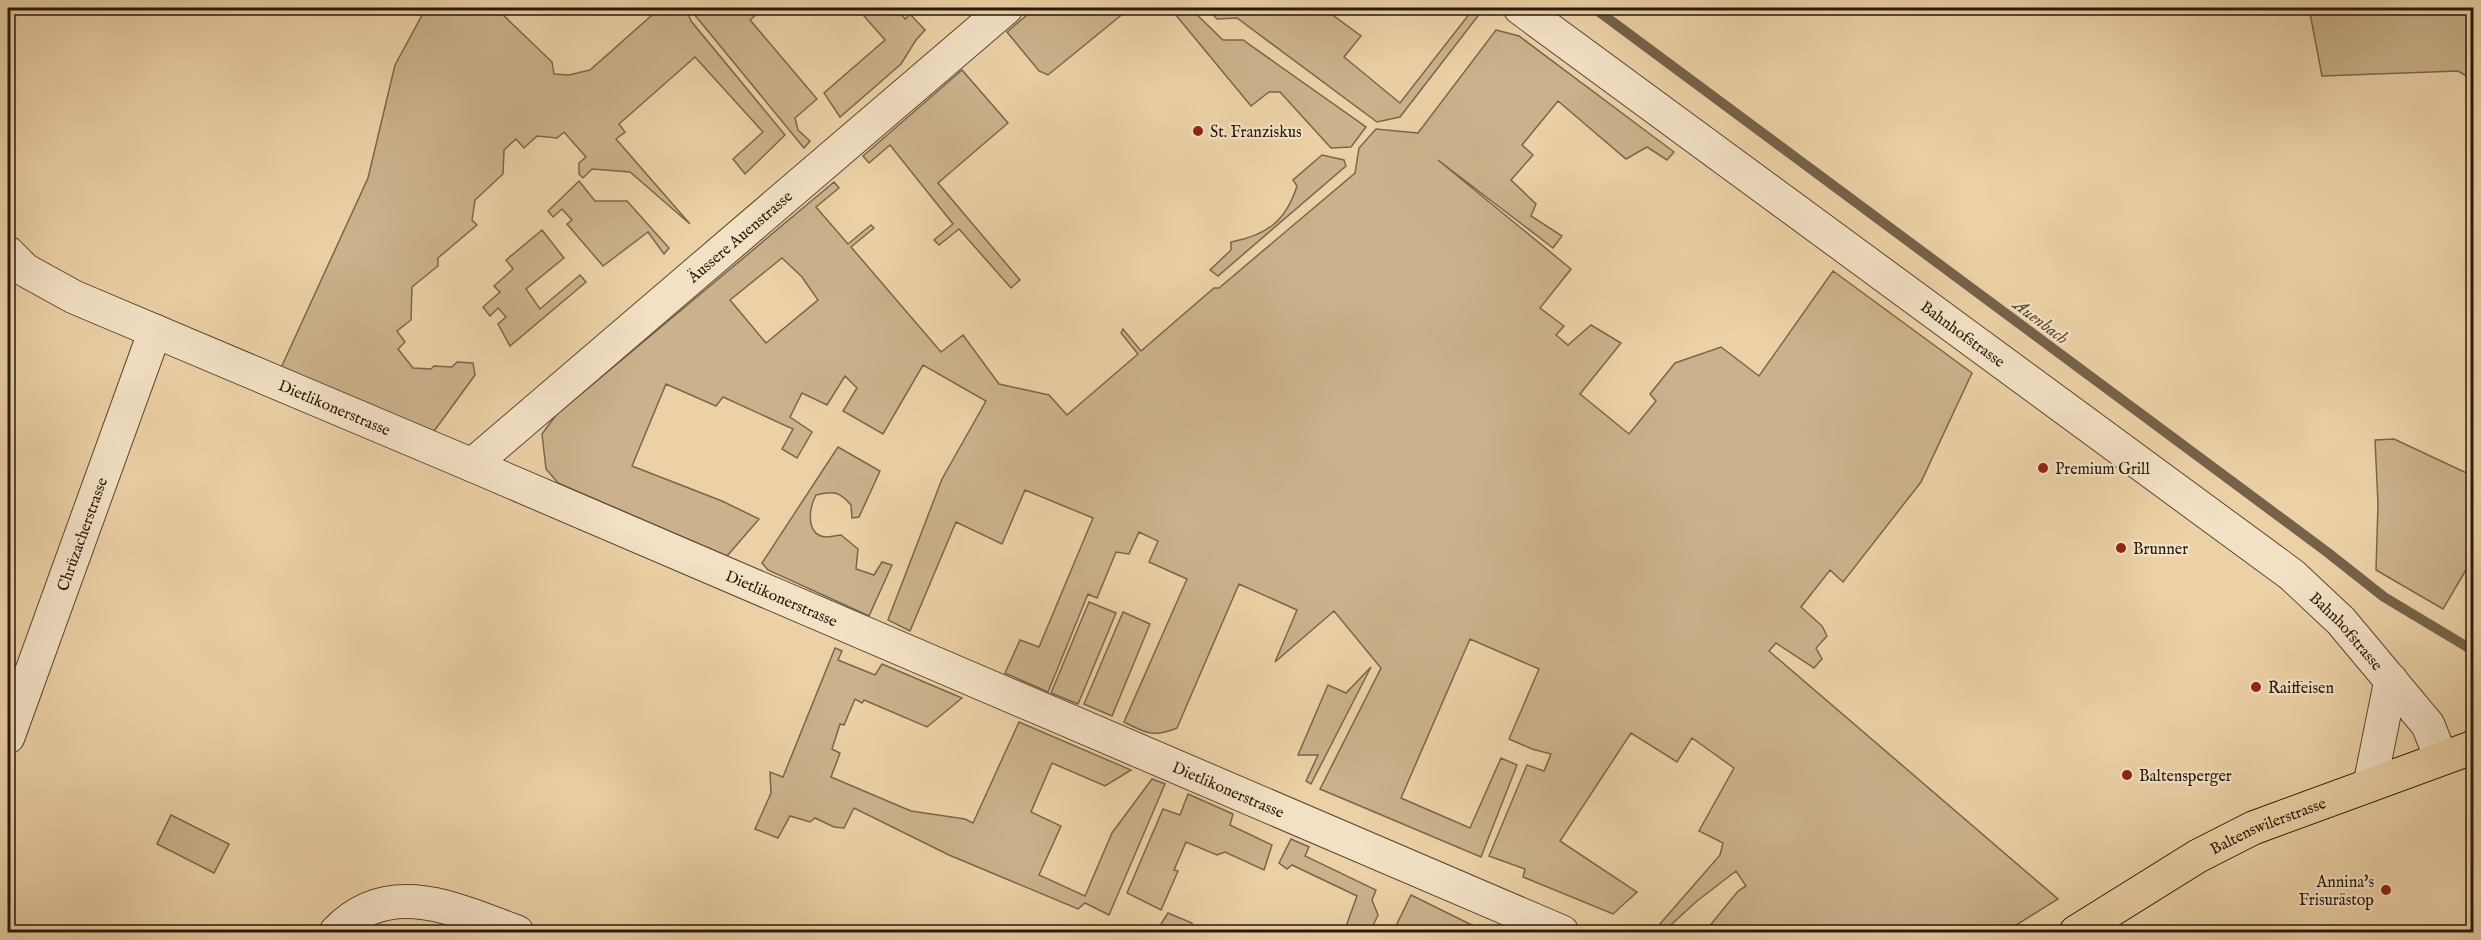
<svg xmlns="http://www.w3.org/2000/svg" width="2481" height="940" viewBox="0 0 2481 940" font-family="'IM FELL English',serif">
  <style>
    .green { fill: #cbb28c; stroke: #7a664c; stroke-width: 1.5; fill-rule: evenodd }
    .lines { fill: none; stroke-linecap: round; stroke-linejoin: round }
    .stream { stroke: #756249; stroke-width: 10 }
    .minor-casing { stroke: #594732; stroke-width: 35 }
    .major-casing { stroke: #28190c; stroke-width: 35 }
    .minor { stroke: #f3e1c5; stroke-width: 33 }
    .major { stroke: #ecd1a6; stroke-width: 33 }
    .poi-dot { fill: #8f2418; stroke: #f3e1c5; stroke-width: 2 }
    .labels { text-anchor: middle; stroke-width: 4.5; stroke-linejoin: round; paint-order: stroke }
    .poi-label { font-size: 16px; fill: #28190c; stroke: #f3e1c5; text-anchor: start }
    .street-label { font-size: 16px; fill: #28190c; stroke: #f3e1c5 }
    .water-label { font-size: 18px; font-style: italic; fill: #5c4935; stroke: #f3e1c5 }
  </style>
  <rect width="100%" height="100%" fill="#ecd1a6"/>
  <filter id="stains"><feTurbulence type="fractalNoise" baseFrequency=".00333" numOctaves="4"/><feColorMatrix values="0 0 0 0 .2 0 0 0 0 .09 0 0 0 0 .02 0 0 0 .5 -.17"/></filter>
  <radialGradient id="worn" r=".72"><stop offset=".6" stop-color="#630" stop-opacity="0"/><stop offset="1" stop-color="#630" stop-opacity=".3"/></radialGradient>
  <g class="green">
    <polygon points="426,8 504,8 500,12 552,62 554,74 569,75 590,70 660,8 686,8 691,21 785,135 745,174 733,159 763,132 695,57 619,124 625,132 616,139 690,224 630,172 592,169 583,178 579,174 579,163 586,157 564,132 557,138 537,136 524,148 516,139 504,150 503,174 475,200 472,220 477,225 438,258 438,266 412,287 411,320 397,331 405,342 398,349 413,368 431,369 434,366 452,367 457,362 473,363 475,375 432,434 280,370 368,178 395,65"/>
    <polygon points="689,8 764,8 750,20 817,99 795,118 798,130 810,141 804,148"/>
    <polygon points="857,8 897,8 905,19 910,14 925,30 916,40 901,64 840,117 824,93 885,40"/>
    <polygon points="1035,8 1130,8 1048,75 1039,71 1007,32"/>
    <polygon points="1170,8 1190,8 1223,40 1243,40 1366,127 1351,147 1331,148 1280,92 1269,92 1251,106"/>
    <polygon points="1207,8 1323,8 1361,36 1344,57 1400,103 1474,8 1481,12 1400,117 1377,122 1237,18 1217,19"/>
    <polygon points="2309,8 2473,8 2473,80 2458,71 2322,76"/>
    <path d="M1496,30l23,6 155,116 -7,8 -20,-13 -21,12 -68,-58 -36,44 11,10 -22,25 25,24 -5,12 31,20 -9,12 -115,-88 133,109 -31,39 24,18 -8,9 12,10 23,-20 30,18 -41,51 49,40 27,-33 -6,-7 25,-31 46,-16 38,29 74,-105 139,102 -51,109 -78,100 -13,-12 -29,37 21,19 5,10 -11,12 6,11 -8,9 -38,-25 -7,8 289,248 -53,33h-286l-11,-4 30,-37 8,-5 -10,-15 -39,30 -34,31h-10l67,-77 3,-12 -24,-12 35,-63 -42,-30 -15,24 -46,-29 -71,108 77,51 -24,22 -90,-37 2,-8 -36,-13 38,-91 17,6 7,-17 -19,-5 -23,-10 30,-70 -69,-30 -69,159 69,30 31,-70 16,7 -36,92 -161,-68 61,-121 -47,-57 -59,51 22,-52 -58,-26 -62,144c-24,10 -31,5 -53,-6l63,-143 -38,-17 9,-21 -19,-9 -10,22 -13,-2 -19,46 -9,-4 -40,98 -43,-19 15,-33 19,7 54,-129 -68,-28 -23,54 -46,-22 -46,109 -22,-11 54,-141 44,-78 -63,-36 -40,69 -40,-23 14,-23 -12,-12 -18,29 -25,-12 -12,24 22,15 -15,26 -15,-9 11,-20 -70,-32 -7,9 -50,-22 -34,82 90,35 37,18 -32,37 -169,-73 -12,-14 -4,-35 14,-19 278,-233 5,6 -23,19 32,37 23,-19 3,3 -23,19 90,105 22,-17 36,49 50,11 18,20 71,-61 -17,-21 2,-4 18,22 73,-63h5l136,-115 4,-25 17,-19 42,4zM782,258l20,19 16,23 -52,43 -36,-43z"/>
    <polygon points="962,70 1008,123 938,183 1020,280 1011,288 959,229 939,245 934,240 953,224 890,145 869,163 863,156"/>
    <path d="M1322,155l22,5 2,6 -128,110 -8,-6 21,-20v-8c36,-7 55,-21 66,-56l-4,-6z"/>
    <polygon points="579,181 595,201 627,201 669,248 664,254 648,232 603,266 567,224 572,220 562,209 553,217 548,211"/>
    <polygon points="542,230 564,258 526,289 540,309 580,275 586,282 510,346 498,324 506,317 498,308 490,316 483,307 500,292 494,286 513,269 506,260"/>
    <polygon points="2394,439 2473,476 2473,558 2443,609 2376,570 2378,504 2375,440"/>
    <path d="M838,447l42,24 -21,46 -7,1 -1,-13c-12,-14 -17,-14 -35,-10 -7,13 -11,40 10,42 5,0 11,-2 15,-2l17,14 -2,20 18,6 8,-13 10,3 -23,51 -101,-46 -6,-7z"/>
    <polygon points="1089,602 1116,613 1078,704 1051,693"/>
    <polygon points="1123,612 1150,624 1112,716 1084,704"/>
    <polygon points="835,648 842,651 838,660 875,675 882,664 962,698 927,727 864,700 862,703 855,699 844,725 840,724 832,749 840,753 831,777 911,811 965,819 973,823 1019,722 1131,770 1105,786 1052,763 1031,812 1061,826 1039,875 1085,896 1112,833 1152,779 1165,784 1109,915 1085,903 1078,909 949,855 854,808 844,828 834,827 815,818 810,822 790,816 778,838 755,829 771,793 770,772 783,777"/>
    <polygon points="1371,667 1311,784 1306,781 1318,755 1298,755 1328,685 1346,693"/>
    <polygon points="1188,794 1233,814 1230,825 1272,845 1264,870 1225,852 1217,855 1186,842 1174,870 1178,871 1161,910 1127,893 1163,809 1180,815"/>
    <polygon points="171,815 229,844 214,873 157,844"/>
    <polygon points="1291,839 1309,847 1305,856 1376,890 1372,900 1378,915 1370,932 1344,932 1357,896 1292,865 1287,869 1279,863"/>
    <polygon points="1411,895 1486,932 1393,932"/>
    <polygon points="1168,913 1192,923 1192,929 1203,932 1156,932"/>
  </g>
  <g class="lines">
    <polyline class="stream" points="1594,8 2327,552 2384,597 2474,651"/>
    <defs>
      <g id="minor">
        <path id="s1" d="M1520,8l772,567 49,46 87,104 13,33"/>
        <path id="s2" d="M8,253l17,17 49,27 398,168 1090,467"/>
        <path id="s3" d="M472,465l534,-457"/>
        <path id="s4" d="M8,737l147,-406"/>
        <polyline points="2370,784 2391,680"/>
        <path d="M336,932c53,-56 121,-22 181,0"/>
      </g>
      <g id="major">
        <path id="s5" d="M2076,932l122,-76 55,-28 221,-81"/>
      </g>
    </defs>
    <use href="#minor" class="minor-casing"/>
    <use href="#major" class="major-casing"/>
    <use href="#minor" class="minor"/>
    <use href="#major" class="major"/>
  </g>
  <g class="poi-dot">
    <circle cx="1198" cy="131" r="6"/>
    <circle cx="2043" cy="468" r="6"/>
    <circle cx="2121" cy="548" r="6"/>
    <circle cx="2256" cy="687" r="6"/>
    <circle cx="2127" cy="775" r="6"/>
    <circle cx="2386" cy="890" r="6"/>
  </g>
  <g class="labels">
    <g class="poi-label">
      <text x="1210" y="137">St. Franziskus</text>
      <text x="2055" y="474">Premium Grill</text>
      <text x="2133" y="554">Brunner</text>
      <text x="2268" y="693">Raiffeisen</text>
      <text x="2139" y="781">Baltensperger</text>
      <text x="2374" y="887" text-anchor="end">Annina's<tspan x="2374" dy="18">Frisurästop</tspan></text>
    </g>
    <g class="street-label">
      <text dy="6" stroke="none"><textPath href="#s3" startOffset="352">Äussere Auenstrasse</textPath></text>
      <text dy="6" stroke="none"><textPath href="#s1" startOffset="550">Bahnhofstrasse</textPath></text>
      <text dy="6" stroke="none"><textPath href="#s2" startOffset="363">Dietlikonerstrasse</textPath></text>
      <text dy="6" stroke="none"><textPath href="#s4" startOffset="216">Chrüzacherstrasse</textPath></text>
      <text dy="6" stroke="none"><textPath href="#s2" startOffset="849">Dietlikonerstrasse</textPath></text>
      <text dy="6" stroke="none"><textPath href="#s1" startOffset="1036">Bahnhofstrasse</textPath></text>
      <text dy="6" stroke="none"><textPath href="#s2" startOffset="1335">Dietlikonerstrasse</textPath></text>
      <text dy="6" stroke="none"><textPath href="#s5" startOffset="220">Baltenswilerstrasse</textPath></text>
    </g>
    <g class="water-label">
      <text transform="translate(2041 321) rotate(37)" y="6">Auenbach</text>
    </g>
  </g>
  <rect width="2481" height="940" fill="none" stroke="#ecd1a6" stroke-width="30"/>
  <rect x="9" y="9" width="2463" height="922" fill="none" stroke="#28190c" stroke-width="3"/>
  <rect x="15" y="15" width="2451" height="910" fill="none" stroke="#28190c" stroke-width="1.5"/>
  <rect width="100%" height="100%" filter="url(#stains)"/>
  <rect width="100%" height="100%" fill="url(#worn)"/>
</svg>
